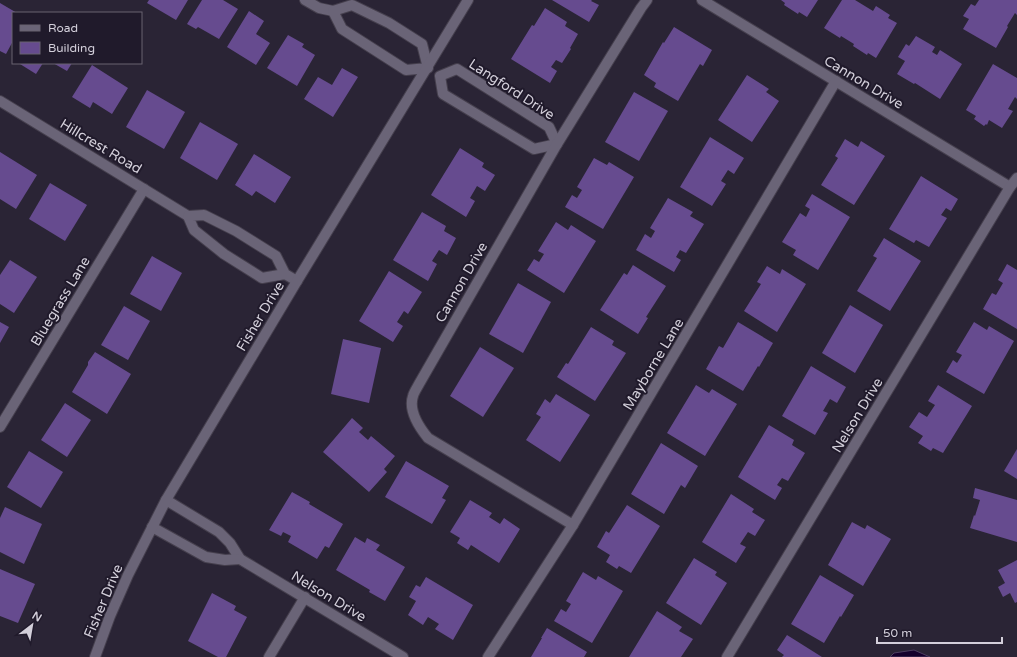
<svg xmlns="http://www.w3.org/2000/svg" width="1017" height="657" viewBox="0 0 1017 657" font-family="'Varela Round',sans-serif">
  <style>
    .water { fill: #15002c; stroke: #4e3e60 }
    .building { fill: #664b8f }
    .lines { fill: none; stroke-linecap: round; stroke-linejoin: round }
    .minor-casing { stroke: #453f4d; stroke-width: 12 }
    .minor { stroke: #6a6477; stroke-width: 10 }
    .labels { text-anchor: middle; stroke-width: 4; stroke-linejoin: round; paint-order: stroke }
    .street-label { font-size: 14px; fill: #d3cfda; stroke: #201a2b }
  </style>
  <rect width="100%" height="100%" fill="#2a2435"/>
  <polygon class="water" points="914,650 930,657 890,657 894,653"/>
  <g class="building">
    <polygon points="149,0 188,0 176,20 147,3"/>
    <polygon points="202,0 223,0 238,9 219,39 198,27 196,29 187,24"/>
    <polygon points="552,0 592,0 591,1 599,5 589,22"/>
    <polygon points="781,0 818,0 807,17 799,12 798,14 784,5 785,3"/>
    <polygon points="842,0 855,0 873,11 876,6 890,15 888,18 897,23 876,58 868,53 867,55 853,46 854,44 841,36 840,38 824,28"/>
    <polygon points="979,0 1017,0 1017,15 1015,13 1007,26 1008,27 996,48 963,29 969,19 963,16 971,4 975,6"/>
    <polygon points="0,3 17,13 13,13 13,41 6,54 0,51"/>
    <polygon points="545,8 567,22 565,26 578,34 570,48 571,49 562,63 556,60 551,67 557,71 550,83 511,59 532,25 534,26"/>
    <polygon points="249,11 264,21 256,34 270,43 256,65 227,47"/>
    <polygon points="674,27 712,50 703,66 700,64 678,101 654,87 656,83 644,75 663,42 664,43"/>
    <polygon points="288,35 304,44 302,47 315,55 297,86 267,68"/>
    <polygon points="916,36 935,47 932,52 937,55 940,50 962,64 940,99 915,83 914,84 897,74 905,61 898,57 906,44 909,46"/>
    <polygon points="20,63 43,63 36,74 20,64"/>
    <polygon points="53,63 72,63 67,71"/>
    <polygon points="993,64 1017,78 1017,99 1015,97 1008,109 1013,111 1002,128 989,120 987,125 986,124 984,126 974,119 976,116 966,110"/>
    <polygon points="92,65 128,88 112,114 93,102 90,108 72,97"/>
    <polygon points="342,68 358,77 333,117 304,99 318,77 332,85"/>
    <polygon points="747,75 769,89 766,92 779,101 752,142 718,120"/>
    <polygon points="147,90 185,112 164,149 126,127"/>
    <polygon points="634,92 668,111 639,161 605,142"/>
    <polygon points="200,122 238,144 217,180 180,158"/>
    <polygon points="710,137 744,158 734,174 728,170 721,181 726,184 712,206 680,187"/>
    <polygon points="845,139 858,147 861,141 885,156 854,205 821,185 838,158 835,156"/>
    <polygon points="460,148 484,163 482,167 495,175 485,191 477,186 470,198 475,201 466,217 431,195"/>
    <polygon points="0,152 37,175 16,209 0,199"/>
    <polygon points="254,154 291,177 275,203 256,191 252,196 235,185"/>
    <polygon points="594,158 607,165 609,162 634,177 603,229 565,207 572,195 577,198 582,190 577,187"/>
    <polygon points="921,176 958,199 951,211 946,208 941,215 947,218 929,247 916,240 914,243 889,229"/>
    <polygon points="50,183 87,205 65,241 29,219"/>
    <polygon points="812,194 850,217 818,270 793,255 796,250 782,242 800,213 806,217 810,209 805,206"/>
    <polygon points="668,198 693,212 690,216 704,224 686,253 680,250 676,257 681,260 674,272 636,250 645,234 651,238 655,231 650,228"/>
    <polygon points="422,212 446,226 444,231 456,238 447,255 439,250 432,261 437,264 428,281 393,260"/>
    <polygon points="556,222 568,230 571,225 596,241 564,293 527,270 534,259 539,262 544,254 538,251"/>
    <polygon points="884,238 921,261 890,311 857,291 877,258 873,256"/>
    <polygon points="152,256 182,273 161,311 130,294"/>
    <polygon points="10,260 37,277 14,313 0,304 0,275"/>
    <polygon points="1007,264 1017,270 1017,329 983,309 992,293 996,295 1003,283 998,280"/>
    <polygon points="633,265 666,286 646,317 648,318 638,334 600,310 624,273 627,275"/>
    <polygon points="767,266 780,274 782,269 806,284 777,332 744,311 761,284 757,282"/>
    <polygon points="389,271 422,292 408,314 404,311 397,322 403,326 393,342 359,321"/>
    <polygon points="518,283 551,302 523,353 489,334"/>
    <polygon points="850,305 883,325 855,373 822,353"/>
    <polygon points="124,306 150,321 128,360 101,345"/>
    <polygon points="0,322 9,327 0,343"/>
    <polygon points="738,322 773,343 759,367 758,366 743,391 706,369 719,346 723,348"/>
    <polygon points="974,322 987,330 989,326 1014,341 984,394 946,372 953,360 957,363 962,355 956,352"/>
    <polygon points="591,327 614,341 612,345 626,353 595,401 557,377 566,363 568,364"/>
    <polygon points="343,339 381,348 369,403 331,394"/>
    <polygon points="480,347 514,368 483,417 450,396"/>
    <polygon points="95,352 131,374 107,414 72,392 88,365 88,362"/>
    <polygon points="811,366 846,387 837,403 830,399 823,411 828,413 815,435 782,416"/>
    <polygon points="696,385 709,393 712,389 737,404 705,456 667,433"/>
    <polygon points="938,385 972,406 943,453 933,448 931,451 918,443 923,436 909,427 919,412 927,417 935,405 928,401"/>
    <polygon points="556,394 590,415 560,462 526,440 541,417 536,414 545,399 550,403"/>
    <polygon points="65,403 91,420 67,457 41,440"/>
    <polygon points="352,418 363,428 359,432 368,440 371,436 395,456 384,469 387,472 369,492 323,452"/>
    <polygon points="769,425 794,440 792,445 805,453 788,481 782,478 777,485 782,488 775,500 738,477"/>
    <polygon points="661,443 698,466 685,488 681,485 664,514 631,494"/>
    <polygon points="1017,449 1017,479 1004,471"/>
    <polygon points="29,451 63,472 41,508 7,487"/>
    <polygon points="406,461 449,486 442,498 446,500 432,524 385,497"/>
    <polygon points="975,488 1017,500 1017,542 970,528 974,515 975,516 980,500 973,498"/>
    <polygon points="292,492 310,502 309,504 343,524 329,548 325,546 317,559 288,542 291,536 283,532 281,536 269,530"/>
    <polygon points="731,494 754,509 752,512 765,520 755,536 748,532 740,544 746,547 736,563 702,542"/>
    <polygon points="470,500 492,513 489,517 500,524 504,518 520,529 499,563 471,545 468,550 457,543 460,538 450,532"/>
    <polygon points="627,505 660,526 631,573 619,566 617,569 606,562 610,555 597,547 606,531 609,533"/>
    <polygon points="5,507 42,524 24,564 0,552 0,518"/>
    <polygon points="852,522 865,529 867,525 891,539 863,586 828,565"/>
    <polygon points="355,537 365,543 367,538 380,545 376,550 405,567 385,601 369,592 370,590 336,570"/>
    <polygon points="694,558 717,572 715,575 727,583 701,625 666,603"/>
    <polygon points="1017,560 1017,602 1015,603 1010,593 1003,597 998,587 1005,583 998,570"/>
    <polygon points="0,569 35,584 18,623 0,616"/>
    <polygon points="583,572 596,580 598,576 623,591 592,643 554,621 561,609 566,612 571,604 566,601"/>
    <polygon points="820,575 854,595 841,617 840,616 824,643 791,624"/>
    <polygon points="426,577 473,605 453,640 435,629 439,624 428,617 423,625 408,615 416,601 409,597 416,585 420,587"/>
    <polygon points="212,593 236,606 234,610 247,617 226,657 218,657 188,641"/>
    <polygon points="657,611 682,627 679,631 693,639 681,657 629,657"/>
    <polygon points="547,628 587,652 584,657 531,657 542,638 541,638"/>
    <polygon points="787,635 822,657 782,657 784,655 777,650"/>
  </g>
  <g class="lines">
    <defs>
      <g id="minor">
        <polyline points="305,0 319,8 333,11"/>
        <polyline points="702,0 1010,187"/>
        <polygon points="352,5 389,23 422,44 428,68 406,70 342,29 333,11"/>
        <polygon points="457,69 549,127 557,144 534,149 443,94 440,76"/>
        <polyline points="0,101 188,216"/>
        <polyline points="285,274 262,278 224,254 194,230 188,216 204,215 236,231 276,256 285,274 297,281"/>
        <polyline points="0,427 144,189"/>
        <polyline points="166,500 219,532 230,543 240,559 403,657"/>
        <path d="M573,525l-145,-87c-9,-11 -20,-27 -15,-42 1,-4 4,-8 6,-12l138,-240 84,-136 6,-8"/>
        <polyline points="152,527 206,557 225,560 240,559"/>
        <polyline points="95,657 110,616 128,575 166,500 297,281 468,0"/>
        <polyline points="269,657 305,597"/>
        <polyline points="488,657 573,525 836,81"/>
        <polyline points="727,657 1010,187 1017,178"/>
      </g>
    </defs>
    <use href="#minor" class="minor-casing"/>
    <use href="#minor" class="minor"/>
  </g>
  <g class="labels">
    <g class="street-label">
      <text transform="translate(864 82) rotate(31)" y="5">Cannon Drive</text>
      <text transform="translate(512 89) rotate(33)" y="5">Langford Drive</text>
      <text transform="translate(101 146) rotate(31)" y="5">Hillcrest Road</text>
      <text transform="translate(461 282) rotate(-60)" y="5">Cannon Drive</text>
      <text transform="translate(60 301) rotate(-59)" y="5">Bluegrass Lane</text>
      <text transform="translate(260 316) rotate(-59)" y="5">Fisher Drive</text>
      <text transform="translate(653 364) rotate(-59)" y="5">Mayborne Lane</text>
      <text transform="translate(857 415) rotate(-59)" y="5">Nelson Drive</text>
      <text transform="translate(329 596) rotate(31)" y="5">Nelson Drive</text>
      <text transform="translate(103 601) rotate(-67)" y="5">Fisher Drive</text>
    </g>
  </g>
  <rect x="12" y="12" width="130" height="52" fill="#201a2b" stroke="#686271"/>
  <rect x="20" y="25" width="20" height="6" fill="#6a6477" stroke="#686271"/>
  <text x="48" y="32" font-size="12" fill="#d3cfda">Road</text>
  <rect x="20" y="42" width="20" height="12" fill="#664b8f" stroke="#686271"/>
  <text x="48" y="52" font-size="12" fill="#d3cfda">Building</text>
  <g transform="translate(32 625) rotate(31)" stroke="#201a2b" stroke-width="3" paint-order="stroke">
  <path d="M0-3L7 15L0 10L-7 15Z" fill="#d3cfda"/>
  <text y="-6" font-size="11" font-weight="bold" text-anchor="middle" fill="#d3cfda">N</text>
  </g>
  <path d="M877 637v6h125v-6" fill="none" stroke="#d3cfda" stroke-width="2"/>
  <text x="883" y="637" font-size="12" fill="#d3cfda" stroke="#201a2b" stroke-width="3" paint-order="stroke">50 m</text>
</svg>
